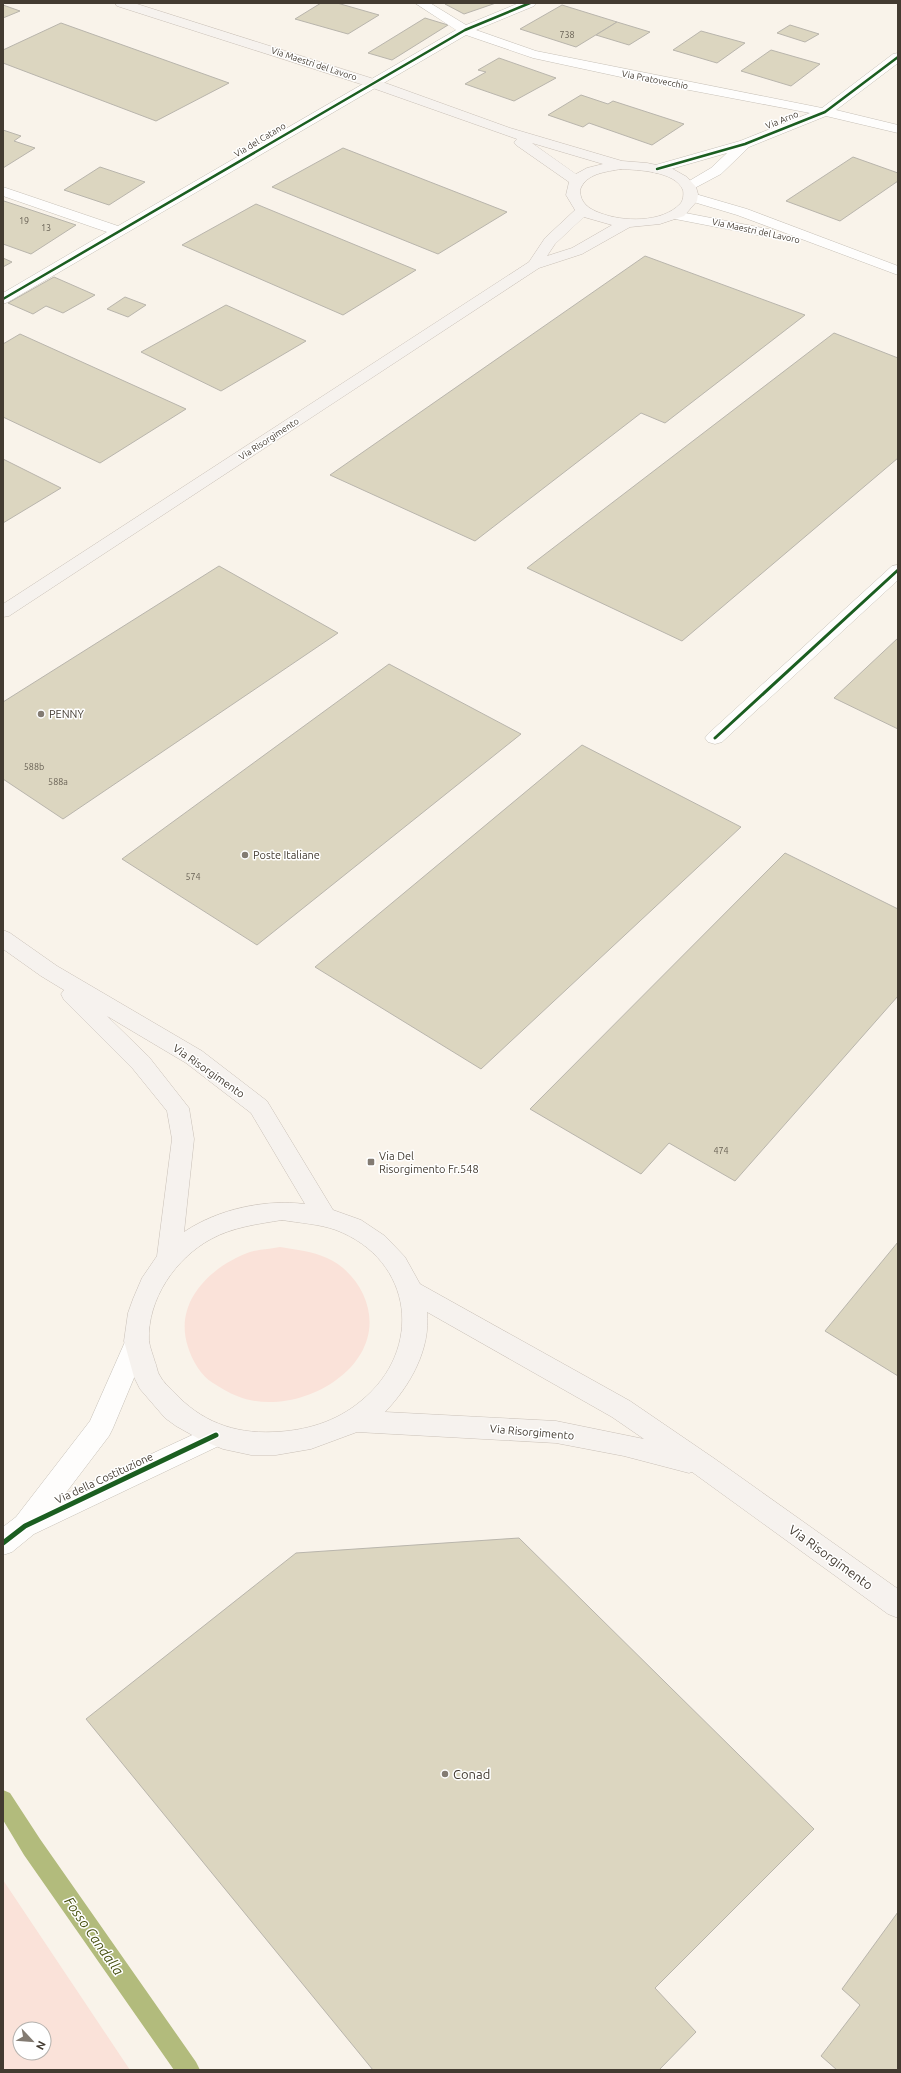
<svg xmlns="http://www.w3.org/2000/svg" width="901" height="2073" viewBox="0 0 901 2073" font-family="Ubuntu,sans-serif">
  <style>
    .green { fill: #fae2d9; fill-rule: evenodd }
    .lines { fill: none; stroke-linecap: round; stroke-linejoin: round }
    .stream { fill: #b2bb7c; fill-rule: evenodd }
    .building { fill: #dcd6c0; stroke: #b9b5ac }
    .minor-casing { stroke: #c7c1b8; stroke-width: 1 }
    .major-casing { stroke: #c9c0b7; stroke-width: 1 }
    .minor { fill: #fefdfc; fill-rule: evenodd }
    .major { fill: #f6f2ee; fill-rule: evenodd }
    .cycleway-far2-casing { stroke: #fff; stroke-width: 4 }
    .cycleway-far1-casing { stroke: #fff; stroke-width: 5 }
    .cycleway-casing { stroke: #fff; stroke-width: 8 }
    .cycleway-far2 { stroke: #1b5e20; stroke-width: 2.5 }
    .cycleway-far1 { stroke: #1b5e20; stroke-width: 3 }
    .cycleway { stroke: #1b5e20; stroke-width: 5 }
    .poi-dot { fill: #837b72; stroke: #fff; stroke-width: 1.5 }
    .labels { text-anchor: middle; stroke-width: 3; stroke-linejoin: round; paint-order: stroke }
    .number-label { font-size: 9px; fill: #696255 }
    .far-street-label { font-size: 9px; fill: #433b31; stroke: #fff }
    .poi-label { font-size: 11px; fill: #433b31; stroke: #fff; text-anchor: start }
    .street-label { font-size: 11px; fill: #433b31; stroke: #fff }
    .near-street-label { font-size: 13px; fill: #433b31; stroke: #fff }
    .near-poi-label { font-size: 13px; fill: #433b31; stroke: #fff; text-anchor: start }
    .near-water-label { font-size: 14px; font-style: italic; fill: #485212; stroke: #fff }
  </style>
  <rect width="100%" height="100%" fill="#f9f3ea"/>
  <g class="green">
    <path d="M280,1247c17,3 32,4 47,11 16,7 29,21 36,36 33,71 -66,127 -126,102 -8,-3 -16,-8 -24,-13 -12,-7 -21,-23 -25,-36 -15,-45 23,-81 62,-95 10,-3 21,-3 30,-5z"/>
    <path d="M3,1880l127,190h-127zM20,2029h24v24h-24z"/>
  </g>
  <g class="lines">
    <polygon class="stream" points="3,1790 10,1793 40,1839 196,2062 200,2070 174,2070 24,1855 3,1820"/>
  </g>
  <g class="building">
    <polygon points="321,3 337,3 379,15 348,34 295,19"/>
    <polygon points="448,3 496,3 464,14 445,4"/>
    <polygon points="3,5 20,11 3,18"/>
    <polygon points="562,5 617,22 576,47 520,29"/>
    <polygon points="425,18 448,25 392,60 368,53"/>
    <polygon points="617,22 650,32 629,45 596,35"/>
    <polygon points="61,23 229,83 156,121 3,63 3,50"/>
    <polygon points="790,25 819,34 805,42 777,33"/>
    <polygon points="701,31 745,43 717,63 673,50"/>
    <polygon points="771,50 820,64 791,86 741,71"/>
    <polygon points="499,58 556,78 514,101 465,84 486,72 478,70"/>
    <polygon points="581,95 608,104 613,101 684,124 652,145 589,123 583,127 548,115"/>
    <polygon points="3,130 21,136 14,141 35,148 3,168"/>
    <polygon points="343,148 507,212 438,254 272,187"/>
    <polygon points="853,157 898,173 898,181 840,221 786,201"/>
    <polygon points="100,167 145,182 109,205 64,190"/>
    <polygon points="3,201 4,201 76,225 31,254 3,244"/>
    <polygon points="256,204 416,270 343,315 182,245"/>
    <polygon points="645,256 805,315 665,423 641,413 475,541 330,475"/>
    <polygon points="3,258 12,262 3,267"/>
    <polygon points="54,277 95,295 63,313 46,306 33,314 8,303"/>
    <polygon points="125,297 146,305 128,317 107,309"/>
    <polygon points="226,305 306,341 221,391 141,352"/>
    <polygon points="834,333 898,358 898,458 682,641 527,568"/>
    <polygon points="20,334 186,409 100,463 3,417 3,344"/>
    <polygon points="3,459 61,488 3,523"/>
    <polygon points="219,566 338,633 63,819 3,779 3,702"/>
    <polygon points="898,638 898,729 834,698"/>
    <polygon points="389,664 521,734 257,945 122,859"/>
    <polygon points="582,745 741,827 481,1069 315,967"/>
    <polygon points="785,853 898,909 898,996 735,1181 669,1143 641,1174 530,1109"/>
    <polygon points="898,1242 898,1376 825,1331"/>
    <polygon points="519,1538 814,1829 655,1988 696,2032 659,2070 373,2070 86,1719 296,1553"/>
    <polygon points="898,1912 898,2070 837,2070 821,2056 860,2005 842,1989"/>
  </g>
  <g class="lines">
    <defs>
      <g id="minor">
        <polygon points="415,3 430,3 466,25 519,3 536,3 534,6 476,30 536,51 822,108 893,54 898,53 898,63 836,110 898,125 898,133 826,116 749,147 721,174 689,191 684,190 682,187 684,184 711,168 727,153 657,173 652,172 650,169 652,166 740,141 810,113 621,77 533,58 466,35 8,302 3,304 3,293 107,232 3,196 3,187 118,226 456,30"/>
        <polygon points="692,193 747,209 898,266 898,275 737,215 687,200 685,197 687,194"/>
        <polygon points="675,211 768,229 773,230 775,233 773,236 768,237 670,218 668,215 670,212"/>
        <polygon points="898,565 898,580 722,742 715,744 708,742 705,738 708,734 892,566"/>
        <polygon points="137,1332 146,1335 149,1342 113,1428 109,1436 65,1494 216,1424 225,1427 229,1435 225,1443 34,1534 12,1552 3,1555 3,1527 16,1517 90,1421 128,1335"/>
      </g>
      <g id="major">
        <path d="M115,3h19l243,77 133,48 112,33 25,2 24,5 16,9 9,10 2,7 -1,7 -13,15 -24,8 -30,3 -48,27 -43,14 -530,348 -6,1v-13l526,-342 16,-24 30,-28 -9,-15 3,-13 -53,-37 -2,-3 3,-3 -150,-53 -250,-80zM532,143l71,21 -16,4 -11,6zM621,169c17,1 54,2 62,21 1,5 0,11 -3,14 -18,19 -57,18 -80,9 -11,-4 -20,-10 -20,-23 6,-17 26,-18 41,-21zM584,217l28,8 -40,23 -25,8 8,-12z"/>
        <path d="M3,930l7,3 47,33 145,85 65,50 66,109 28,10 24,16 20,21 15,27 210,117 85,58 183,130v29l-10,-4 -196,-142 -3,1 -65,-17 -68,-13 -199,-11 -46,17 -35,6h-25l-28,-6 -22,-9 -25,-14 -11,-8 -25,-29 -6,-12 -10,-36 4,-28 5,-14 9,-21 15,-22 15,-117 -5,-28 -34,-42 -69,-69 -3,-6 3,-4 -23,-14 -38,-27zM107,1016l79,47 65,50 54,91c-40,-5 -87,5 -121,28l10,-93 -5,-31 -40,-51zM282,1220c18,3 37,4 54,10 78,30 88,120 25,171 -25,21 -56,30 -88,31 -39,2 -73,-11 -99,-40 -5,-5 -11,-10 -14,-16 -3,-4 -3,-10 -5,-14 -2,-7 -5,-14 -6,-21 -2,-42 27,-83 62,-102 22,-12 47,-15 71,-19zM427,1312l185,105 32,22 -88,-18 -171,-9c25,-26 46,-63 42,-100z"/>
      </g>
    </defs>
    <use href="#minor" class="minor-casing"/>
    <use href="#major" class="major-casing"/>
    <use href="#minor" class="minor"/>
    <use href="#major" class="major"/>
    <defs>
      <g id="cycleway-far2">
        <polyline points="657,169 745,144 825,112 898,57"/>
        <polyline points="3,299 465,30 530,3"/>
      </g>
      <polyline id="cycleway-far1" points="715,738 898,570"/>
      <polyline id="cycleway" points="3,1543 25,1526 216,1435"/>
    </defs>
    <use href="#cycleway-far2" class="cycleway-far2-casing"/>
    <use href="#cycleway-far1" class="cycleway-far1-casing"/>
    <use href="#cycleway" class="cycleway-casing"/>
    <use href="#cycleway-far2" class="cycleway-far2"/>
    <use href="#cycleway-far1" class="cycleway-far1"/>
    <use href="#cycleway" class="cycleway"/>
  </g>
  <g class="poi-dot">
    <circle cx="41" cy="714" r="4"/>
    <circle cx="245" cy="855" r="4"/>
    <rect x="367" y="1158" width="8" height="8" rx="2"/>
    <circle cx="445" cy="1774" r="4"/>
  </g>
  <g class="labels">
    <g class="number-label">
      <text x="567" y="38">738</text>
      <text x="24" y="224">19</text>
      <text x="46" y="231">13</text>
      <text x="34" y="770">588b</text>
      <text x="58" y="785">588a</text>
      <text x="193" y="880">574</text>
      <text x="721" y="1154">474</text>
    </g>
    <g class="far-street-label">
      <text transform="translate(314 64) rotate(18)" y="3">Via Maestri del Lavoro</text>
      <text transform="translate(655 80) rotate(11)" y="3">Via Pratovecchio</text>
      <text transform="translate(782 120) rotate(-22)" y="3">Via Arno</text>
      <text transform="translate(260 140) rotate(-31)" y="3">Via del Catano</text>
      <text transform="translate(756 231) rotate(12)" y="3">Via Maestri del Lavoro</text>
      <text transform="translate(269 439) rotate(-33)" y="3">Via Risorgimento</text>
    </g>
    <g class="poi-label">
      <text x="49" y="718">PENNY</text>
      <text x="253" y="859">Poste Italiane</text>
      <text x="379" y="1160">Via Del<tspan x="379" dy="13">Risorgimento Fr.548</tspan></text>
    </g>
    <g class="street-label">
      <text transform="translate(209 1071) rotate(35)" y="4">Via Risorgimento</text>
      <text transform="translate(532 1432) rotate(5)" y="4">Via Risorgimento</text>
      <text transform="translate(104 1478) rotate(-25)" y="4">Via della Costituzione</text>
    </g>
    <g class="near-street-label">
      <text transform="translate(831 1557) rotate(36)" y="5">Via Risorgimento</text>
    </g>
    <g class="near-poi-label">
      <text x="453" y="1779">Conad</text>
    </g>
    <g class="near-water-label">
      <text transform="translate(94 1936) rotate(55)" y="5">Fosso Candalla</text>
    </g>
  </g>
  <rect width="901" height="2073" fill="none" stroke="#433b31" stroke-width="8"/>
  <g transform="translate(32 2041) rotate(116)"><circle r="19" fill="#ffffff" stroke="#b4b1ad"/>
  <path d="M0-3L7 15L0 10L-7 15Z" fill="#837b72"/>
  <text y="-6" font-size="11" font-weight="bold" text-anchor="middle" fill="#433b31">N</text>
  </g>
</svg>
